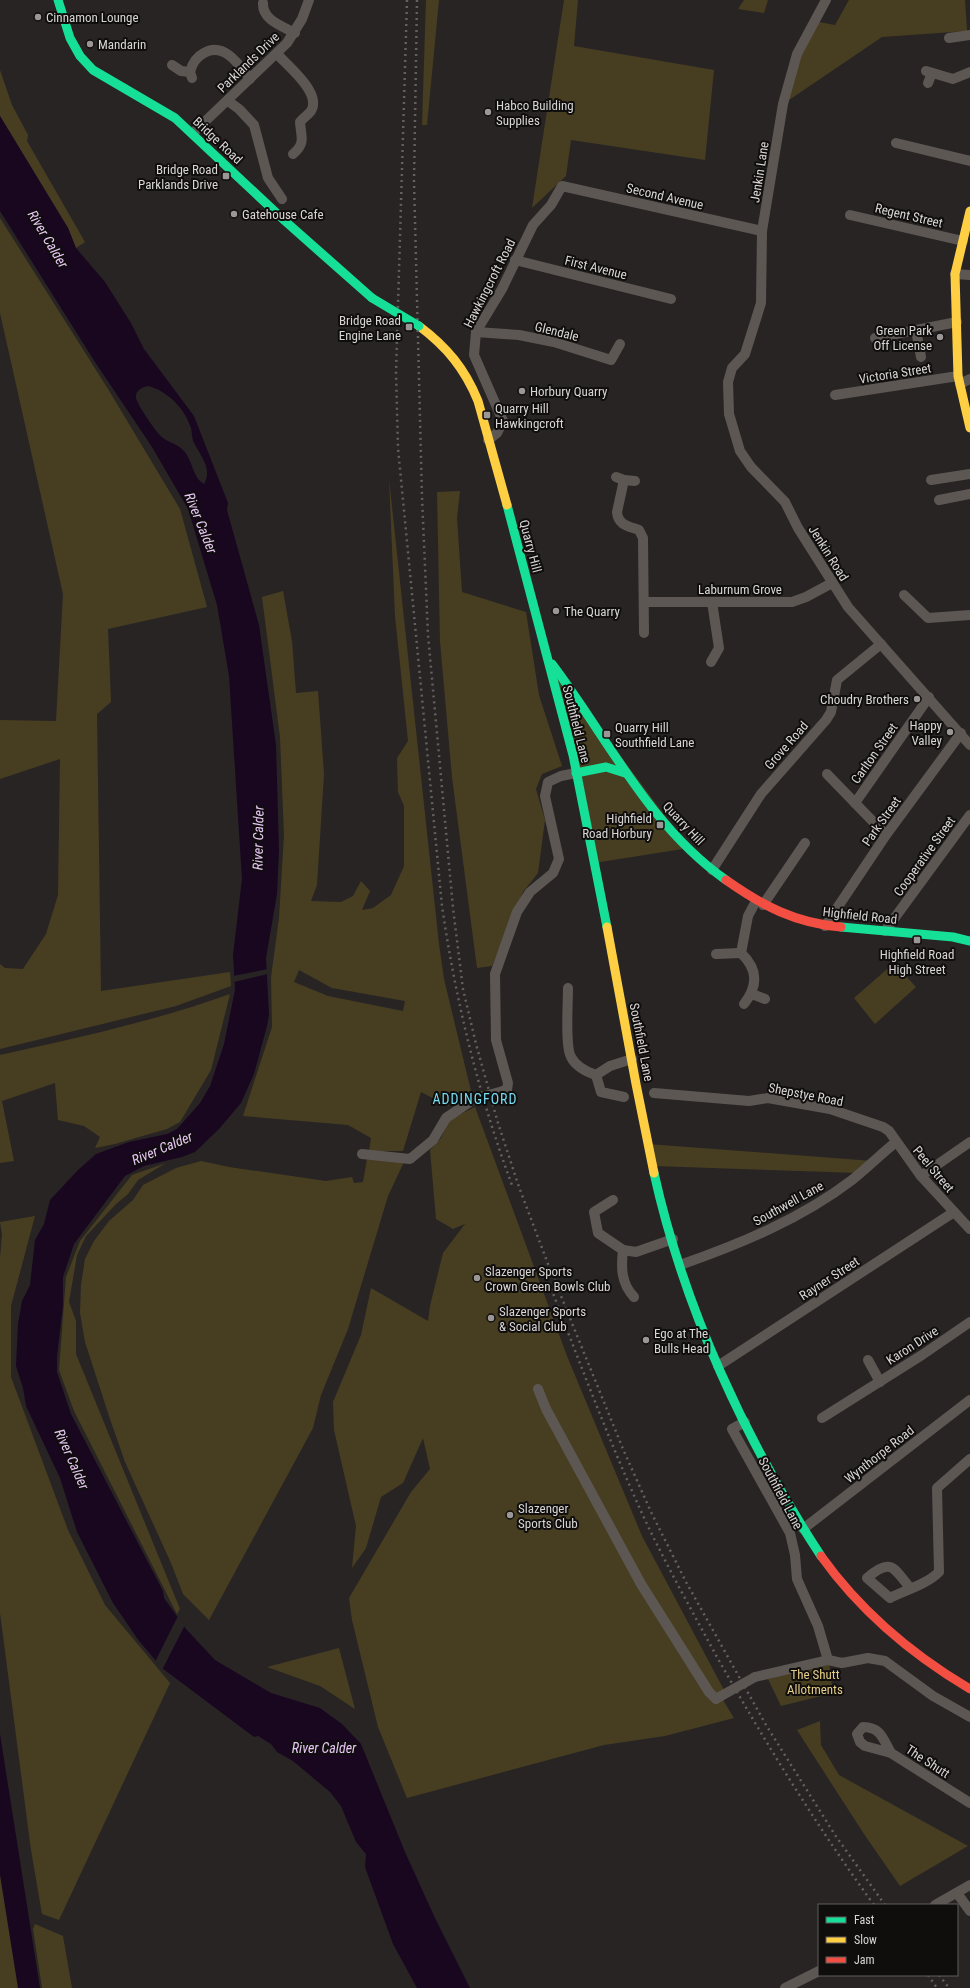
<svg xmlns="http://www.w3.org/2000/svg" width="970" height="1988" viewBox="0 0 970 1988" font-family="'Roboto Condensed',sans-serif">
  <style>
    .green { fill: #473e21; fill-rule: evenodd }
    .water { fill: #190720; fill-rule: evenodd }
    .pier { fill: #282424 }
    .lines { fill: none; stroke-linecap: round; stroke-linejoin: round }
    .street { stroke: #5d5754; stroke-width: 10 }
    .fast { stroke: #16e098; stroke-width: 9 }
    .slow { stroke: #ffcf43; stroke-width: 9 }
    .jam { stroke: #f24e42; stroke-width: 9 }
    .rail { stroke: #646060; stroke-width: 2.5; stroke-dasharray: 2 4; stroke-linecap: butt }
    .street-bridge { stroke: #5d5754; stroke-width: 10 }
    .fast-bridge { stroke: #16e098; stroke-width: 9 }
    .poi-dot { fill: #9b9797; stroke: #100d0d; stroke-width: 1.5 }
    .labels { text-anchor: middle; stroke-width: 4; stroke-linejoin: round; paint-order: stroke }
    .poi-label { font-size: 13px; fill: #d9d5d5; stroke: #100d0d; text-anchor: start }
    .street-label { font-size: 13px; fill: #d9d5d5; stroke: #100d0d }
    .park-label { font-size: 13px; fill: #e4cd87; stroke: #100d0d }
    .water-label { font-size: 14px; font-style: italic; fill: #e9c7f7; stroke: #100d0d }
    .neighbourhood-label { font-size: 14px; letter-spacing: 1px; fill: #76dcf2; stroke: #100d0d }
  </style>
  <rect width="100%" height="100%" fill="#282424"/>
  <g class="green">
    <polygon points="426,0 439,0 427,125 422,125"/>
    <polygon points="564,0 578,0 574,46 714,70 705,160 571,140 566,176 532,208"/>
    <polygon points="744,0 768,0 764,13 738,9"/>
    <polygon points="849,0 965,0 967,31 882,37 789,100 800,57 819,22 835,25"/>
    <polygon points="0,70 12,105 28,135 27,141 85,242 76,248 68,228 0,116"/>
    <polygon points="0,218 108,389 180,509 207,607 108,629 111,702 97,714 101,991 230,972 231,986 176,1006 0,1049 0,964 5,968 23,969 46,934 58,895 60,759 0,779 0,720 56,721 63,594 0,313"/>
    <path d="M389,479l50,465 5,35 28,116 -24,11 -27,-14 -18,59h-34l2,-13 -23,-13 -105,-9 29,-89 -1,-50 8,-59 5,-83 -4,-98 -18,-140 21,-6 9,50 4,52 22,-2 6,83 -7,111 -6,16 30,1 12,-6 8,-15 9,10 -8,19 11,-2 18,-13 13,-29v-60l-6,-14 -1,-34 11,-17 -13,-125zM299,970l33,18 73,13 -2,10 -75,-15 -34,-14z"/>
    <polygon points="460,491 457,518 462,592 526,612 539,695 562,766 542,774 536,789 545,820 538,873 523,892 492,966 477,968 452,777 440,641 437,492"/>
    <polygon points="547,657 689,848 594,863"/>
    <polygon points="894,963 916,987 875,1024 854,998"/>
    <path d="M230,994l-19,76 -31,52 -13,7 -52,15 -20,4 5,-11 -16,-11 -26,-6 -3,-37 -53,18 12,60 -14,2v-108c77,-17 155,-34 230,-61z"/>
    <polygon points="475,1107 567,1356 642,1536 724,1690 723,1700 734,1718 665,1736 604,1745 407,1798 378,1727 352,1620 349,1598 411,1492 430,1469 423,1438 403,1483 381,1497 366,1548 352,1568 356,1526 334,1430 333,1402 361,1335 371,1288 428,1321 430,1306 443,1253 465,1224 453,1229 436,1219 430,1150 441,1138 449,1120"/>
    <polygon points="648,1144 873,1161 859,1173 653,1166"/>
    <polygon points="367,1159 404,1162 388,1196 348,1329 321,1395 313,1428 209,1620 183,1594 171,1563 125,1462 110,1419 85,1342 80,1313 81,1285 85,1259 94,1241 109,1221 133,1200 143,1185 176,1168 201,1161 229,1167 326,1181 352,1177 354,1183 363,1182"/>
    <polygon points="166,1163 138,1180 128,1194 116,1204 86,1236 77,1255 69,1302 76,1321 76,1354 180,1609 177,1614 74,1411 59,1370 66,1277 80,1241 132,1175"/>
    <polygon points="35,1216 11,1306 11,1377 68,1530 105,1605 170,1683 59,1920 42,1914 31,1850 0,1613 0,1258 2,1234 0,1222"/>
    <polygon points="339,1648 355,1709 320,1686 267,1667"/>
    <polygon points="829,1662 833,1693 781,1706 768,1679"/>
    <polygon points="820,1721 821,1745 839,1775 968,1846 900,1886 864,1834 797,1730"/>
    <polygon points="0,1872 20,1988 0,1988"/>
    <polygon points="35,1924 63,1936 72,1988 42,1988 33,1929"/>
  </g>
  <g class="water">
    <path d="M0,116l68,112 8,20 29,34 26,41 13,26 50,67 34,87 -1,7 32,115 17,120 3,105 -2,44 -11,64 3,57 -2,11 -13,48 -13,29 -22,26 -24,23 -13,5 -38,9 -19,10 -51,68 -11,33v28l-6,52v15l14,42 92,177 1,7 22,31 29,31 56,33 49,15 22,16 19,20 44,108 30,66 35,70h-53l-24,-44 -28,-77 1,-13 -10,-12 -15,-36 -11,-14 -37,-31 -16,-9 -6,-8 -13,-8 -4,1 -92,-69 -23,-27 -26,-38 -36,-71 -17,-54 -34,-72 -3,-18 -7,-22 2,-42 4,-23 8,-16 5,-45 9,-16 6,-24 28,-30 18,-16 33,-12 38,-8 10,-5 23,-26 10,-17 14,-42 11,-54 -2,-35 9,-76 -13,-203 -12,-71 -29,-96 -36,-62 -57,-85 -95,-151zM148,386c20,5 37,23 43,42 1,5 1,9 2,13 7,14 20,28 11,43 -12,-7 -11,-23 -20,-33 -6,-7 -14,-8 -21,-13 -6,-4 -26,-34 -27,-40 -1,-8 7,-11 12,-12z"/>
    <polygon points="0,1734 40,1988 18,1988 0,1875"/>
  </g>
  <g class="pier">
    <polygon points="268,969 268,974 234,982 233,976"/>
    <polygon points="178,1616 185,1625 162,1670 155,1662"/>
  </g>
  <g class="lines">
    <g class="street">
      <polyline points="826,0 797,54 783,104 762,231 761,303 745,354 732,368 728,382 729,414 740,451 751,467 785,502 798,528 848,607 970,745"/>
      <path d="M263,3c-1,17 19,23 32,30"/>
      <polyline points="949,38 970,35"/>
      <path d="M277,54c11,12 45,39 34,57 -3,4 -8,7 -11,11 1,15 6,21 -7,32"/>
      <polyline points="172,65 181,71 190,72"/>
      <polyline points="926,71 953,79 970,72"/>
      <path d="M192,78l-2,-6c2,-8 6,-15 14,-19 20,-12 36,13 46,26"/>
      <polyline points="928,83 932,73"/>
      <polyline points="228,101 239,109 254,125 268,178 282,199"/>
      <polyline points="193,133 287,43 302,19 309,0"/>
      <polyline points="896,143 970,161"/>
      <polyline points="850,215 963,241"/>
      <polyline points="515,260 671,299"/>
      <polyline points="955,274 970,275"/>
      <polyline points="916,330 921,357"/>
      <polyline points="476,332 519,335 554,342 611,360 620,344"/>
      <polyline points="875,338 957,322"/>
      <polyline points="960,384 970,379"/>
      <polyline points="835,395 958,376"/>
      <polyline points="488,440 497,433 503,421 474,355 476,332 502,289 533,225 551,205 562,186 762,231"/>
      <polyline points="616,477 624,480 635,481"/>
      <path d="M624,480l-7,32c1,13 11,14 22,18l4,8 1,95"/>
      <polyline points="931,480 970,474"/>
      <polyline points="939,500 970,494"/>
      <polyline points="904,595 928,618 970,615"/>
      <polyline points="644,602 792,602 806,597 832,583"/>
      <polyline points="711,662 719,648 712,602"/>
      <polyline points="827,774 886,835"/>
      <polyline points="855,803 929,697"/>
      <polyline points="712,870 761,794 826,720 831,712 837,680 881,644"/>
      <polyline points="763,905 805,843"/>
      <polyline points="825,926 886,835 961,733"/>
      <polyline points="885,931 970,815"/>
      <polyline points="716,954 741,953"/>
      <path d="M568,988c0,14 -3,59 3,69 5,10 16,15 25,18l14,-9 22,-7"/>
      <polyline points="752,994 765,999"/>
      <path d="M744,1004c14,-18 14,-35 -3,-51l7,-37 8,-15"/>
      <polyline points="596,1075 601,1092 624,1097"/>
      <polyline points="503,1091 507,1090 508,1083 496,1040 495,974 517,912 530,892 553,873 559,859 545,796 548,782 561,776 576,773"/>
      <polyline points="654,1093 749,1101 768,1098 830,1109 883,1127 889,1131 921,1176 970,1229"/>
      <polyline points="362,1154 410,1159 433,1140 446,1118 474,1099"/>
      <polyline points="921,1176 970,1142"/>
      <path d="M613,1200l-19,12 4,21 25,17c-2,18 -2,33 11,47"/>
      <polyline points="623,1250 636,1252 673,1239"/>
      <path d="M680,1265c60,-21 121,-46 172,-85 15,-12 29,-26 44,-38"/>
      <polyline points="868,1360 880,1382"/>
      <polyline points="718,1366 954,1212"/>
      <polyline points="538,1389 546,1409 641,1584 709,1692 716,1699 721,1696"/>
      <polyline points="822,1418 922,1355 970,1322"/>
      <polyline points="745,1422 732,1429 790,1533 795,1555 797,1579 818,1626 828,1660 842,1663 868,1658 885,1661 933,1696 970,1717"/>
      <polyline points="803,1529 970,1400"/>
      <path d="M910,1588c-16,-20 -19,-31 -43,-10l23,20c16,-8 37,-14 49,-26l-2,-84 33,-29"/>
      <polyline points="755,1677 828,1660"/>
      <path d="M891,1753c-8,-14 -10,-26 -28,-26l-6,7 3,8 5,4 26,7 79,50"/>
      <polyline points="957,1893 970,1911"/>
      <polyline points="935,1905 970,1885"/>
      <polyline points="785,1988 819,1971"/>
    </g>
    <g class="fast">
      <polyline points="58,0 70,38 80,56 93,70 175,118 285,221 372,298"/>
      <polyline points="507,505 573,755 607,927"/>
      <path d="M552,664c56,74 96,161 174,216"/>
      <polyline points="576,773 606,767 625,773"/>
      <polyline points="841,927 953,937 970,941"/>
      <path d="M654,1173c30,135 91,267 167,383"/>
    </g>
    <g class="slow">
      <polyline points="970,211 955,274 958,376 970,428"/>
      <path d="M419,326c28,21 46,43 59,75l29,104"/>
      <polyline points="607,927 636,1084 654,1173"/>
    </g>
    <g class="jam">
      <path d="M726,880c37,26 69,43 115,47"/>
      <path d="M821,1556c40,56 90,98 149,133"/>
    </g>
    <g class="rail">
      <path d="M407,0l-11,372 2,76 44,458c14,97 37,190 71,282"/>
      <polyline points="417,0 414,181 422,497 428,635 453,908 463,989 476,1044 498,1123 519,1187 548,1264 623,1449 651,1512 686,1582 766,1725 835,1835 885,1905"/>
      <path d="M549,1283c31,80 61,161 97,239 22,46 47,91 71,135 48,85 99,168 157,248"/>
      <polyline points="928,1975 937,1988"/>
      <polyline points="939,1975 949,1988"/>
    </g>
    <g class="street-bridge">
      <polyline points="474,1099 503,1091"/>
      <polyline points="721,1696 755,1677"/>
    </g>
    <polyline class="fast-bridge" points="372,298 419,326"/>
  </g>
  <g class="poi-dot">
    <circle cx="38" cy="17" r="4"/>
    <circle cx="90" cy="44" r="4"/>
    <circle cx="488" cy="112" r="4"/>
    <rect x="222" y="172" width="8" height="8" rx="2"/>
    <circle cx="234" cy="214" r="4"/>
    <rect x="405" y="323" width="8" height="8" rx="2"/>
    <circle cx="940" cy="337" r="4"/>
    <circle cx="522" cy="391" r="4"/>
    <rect x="483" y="411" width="8" height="8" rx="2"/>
    <circle cx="556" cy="611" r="4"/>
    <circle cx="917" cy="699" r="4"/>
    <circle cx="950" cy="732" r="4"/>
    <rect x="603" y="730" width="8" height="8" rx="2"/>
    <rect x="656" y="821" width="8" height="8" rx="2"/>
    <rect x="913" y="936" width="8" height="8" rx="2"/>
    <circle cx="477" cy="1278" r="4"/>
    <circle cx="491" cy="1318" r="4"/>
    <circle cx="646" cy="1340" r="4"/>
    <circle cx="510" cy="1515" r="4"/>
  </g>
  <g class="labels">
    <g class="poi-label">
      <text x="46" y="22">Cinnamon Lounge</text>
      <text x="98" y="49">Mandarin</text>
      <text x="496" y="110">Habco Building<tspan x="496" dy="15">Supplies</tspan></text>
      <text x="218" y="174" text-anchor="end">Bridge Road<tspan x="218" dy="15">Parklands Drive</tspan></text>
      <text x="242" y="219">Gatehouse Cafe</text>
      <text x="401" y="325" text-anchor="end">Bridge Road<tspan x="401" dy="15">Engine Lane</tspan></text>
      <text x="932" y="335" text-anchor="end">Green Park<tspan x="932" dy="15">Off License</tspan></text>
      <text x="530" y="396">Horbury Quarry</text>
      <text x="495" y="413">Quarry Hill<tspan x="495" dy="15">Hawkingcroft</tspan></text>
      <text x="564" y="616">The Quarry</text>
      <text x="909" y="704" text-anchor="end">Choudry Brothers</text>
      <text x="942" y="730" text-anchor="end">Happy<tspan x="942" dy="15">Valley</tspan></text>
      <text x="615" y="732">Quarry Hill<tspan x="615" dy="15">Southfield Lane</tspan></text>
      <text x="652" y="823" text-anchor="end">Highfield<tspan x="652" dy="15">Road Horbury</tspan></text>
      <text x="917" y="959" text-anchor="middle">Highfield Road<tspan x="917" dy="15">High Street</tspan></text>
      <text x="485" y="1276">Slazenger Sports<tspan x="485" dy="15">Crown Green Bowls Club</tspan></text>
      <text x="499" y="1316">Slazenger Sports<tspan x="499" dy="15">&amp; Social Club</tspan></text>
      <text x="654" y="1338">Ego at The<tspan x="654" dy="15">Bulls Head</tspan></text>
      <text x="518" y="1513">Slazenger<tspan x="518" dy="15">Sports Club</tspan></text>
    </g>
    <g class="street-label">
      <text transform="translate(248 62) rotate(-44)" y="5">Parklands Drive</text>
      <text transform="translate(218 140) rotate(43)" y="5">Bridge Road</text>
      <text transform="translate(759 172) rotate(-81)" y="5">Jenkin Lane</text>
      <text transform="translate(665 196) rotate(13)" y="5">Second Avenue</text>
      <text transform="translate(909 215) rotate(13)" y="5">Regent Street</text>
      <text transform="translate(596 267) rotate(14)" y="5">First Avenue</text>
      <text transform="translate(489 283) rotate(-63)" y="5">Hawkingcroft Road</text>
      <text transform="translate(557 331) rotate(14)" y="5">Glendale</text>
      <text transform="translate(895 373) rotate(-9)" y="5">Victoria Street</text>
      <text transform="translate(531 546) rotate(75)" y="5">Quarry Hill</text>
      <text transform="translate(829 553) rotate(58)" y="5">Jenkin Road</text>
      <text x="740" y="594">Laburnum Grove</text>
      <text transform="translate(577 724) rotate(76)" y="5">Southfield Lane</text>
      <text transform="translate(786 745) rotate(-49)" y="5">Grove Road</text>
      <text transform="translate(874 753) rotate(-55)" y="5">Carlton Street</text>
      <text transform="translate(881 821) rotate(-55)" y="5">Park Street</text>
      <text transform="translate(684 823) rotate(47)" y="5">Quarry Hill</text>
      <text transform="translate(924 856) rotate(-54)" y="5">Cooperative Street</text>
      <text transform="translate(860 915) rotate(6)" y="5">Highfield Road</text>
      <text transform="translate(642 1042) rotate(79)" y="5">Southfield Lane</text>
      <text transform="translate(806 1094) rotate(11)" y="5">Shepstye Road</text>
      <text transform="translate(934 1169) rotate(50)" y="5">Peel Street</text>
      <text transform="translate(788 1203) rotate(-29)" y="5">Southwell Lane</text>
      <text transform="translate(829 1278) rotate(-33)" y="5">Rayner Street</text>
      <text transform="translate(912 1345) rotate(-33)" y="5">Karon Drive</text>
      <text transform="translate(879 1454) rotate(-38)" y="5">Wynthorpe Road</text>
      <text transform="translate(781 1493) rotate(62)" y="5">Southfield Lane</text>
      <text transform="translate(928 1761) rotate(33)" y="5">The Shutt</text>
    </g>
    <g class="park-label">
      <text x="815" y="1679">The Shutt<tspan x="815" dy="15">Allotments</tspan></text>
    </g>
    <g class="water-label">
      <text transform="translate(48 239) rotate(59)" y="5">River Calder</text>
      <text transform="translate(201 523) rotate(68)" y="5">River Calder</text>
      <text transform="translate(258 838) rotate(-89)" y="5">River Calder</text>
      <text transform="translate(162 1148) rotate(-23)" y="5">River Calder</text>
      <text transform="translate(72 1459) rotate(66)" y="5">River Calder</text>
      <text x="324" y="1753">River Calder</text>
    </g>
    <g class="neighbourhood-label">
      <text x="475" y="1104">ADDINGFORD</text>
    </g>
  </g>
  <rect x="818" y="1904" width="140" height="72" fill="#100d0d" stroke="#605d5d"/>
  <rect x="826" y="1917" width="20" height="6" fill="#16e098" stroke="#605d5d"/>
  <text x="854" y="1924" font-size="12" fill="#d9d5d5">Fast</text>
  <rect x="826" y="1937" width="20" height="6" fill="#ffcf43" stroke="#605d5d"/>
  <text x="854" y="1944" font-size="12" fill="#d9d5d5">Slow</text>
  <rect x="826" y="1957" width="20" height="6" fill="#f24e42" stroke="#605d5d"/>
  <text x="854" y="1964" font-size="12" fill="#d9d5d5">Jam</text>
</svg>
